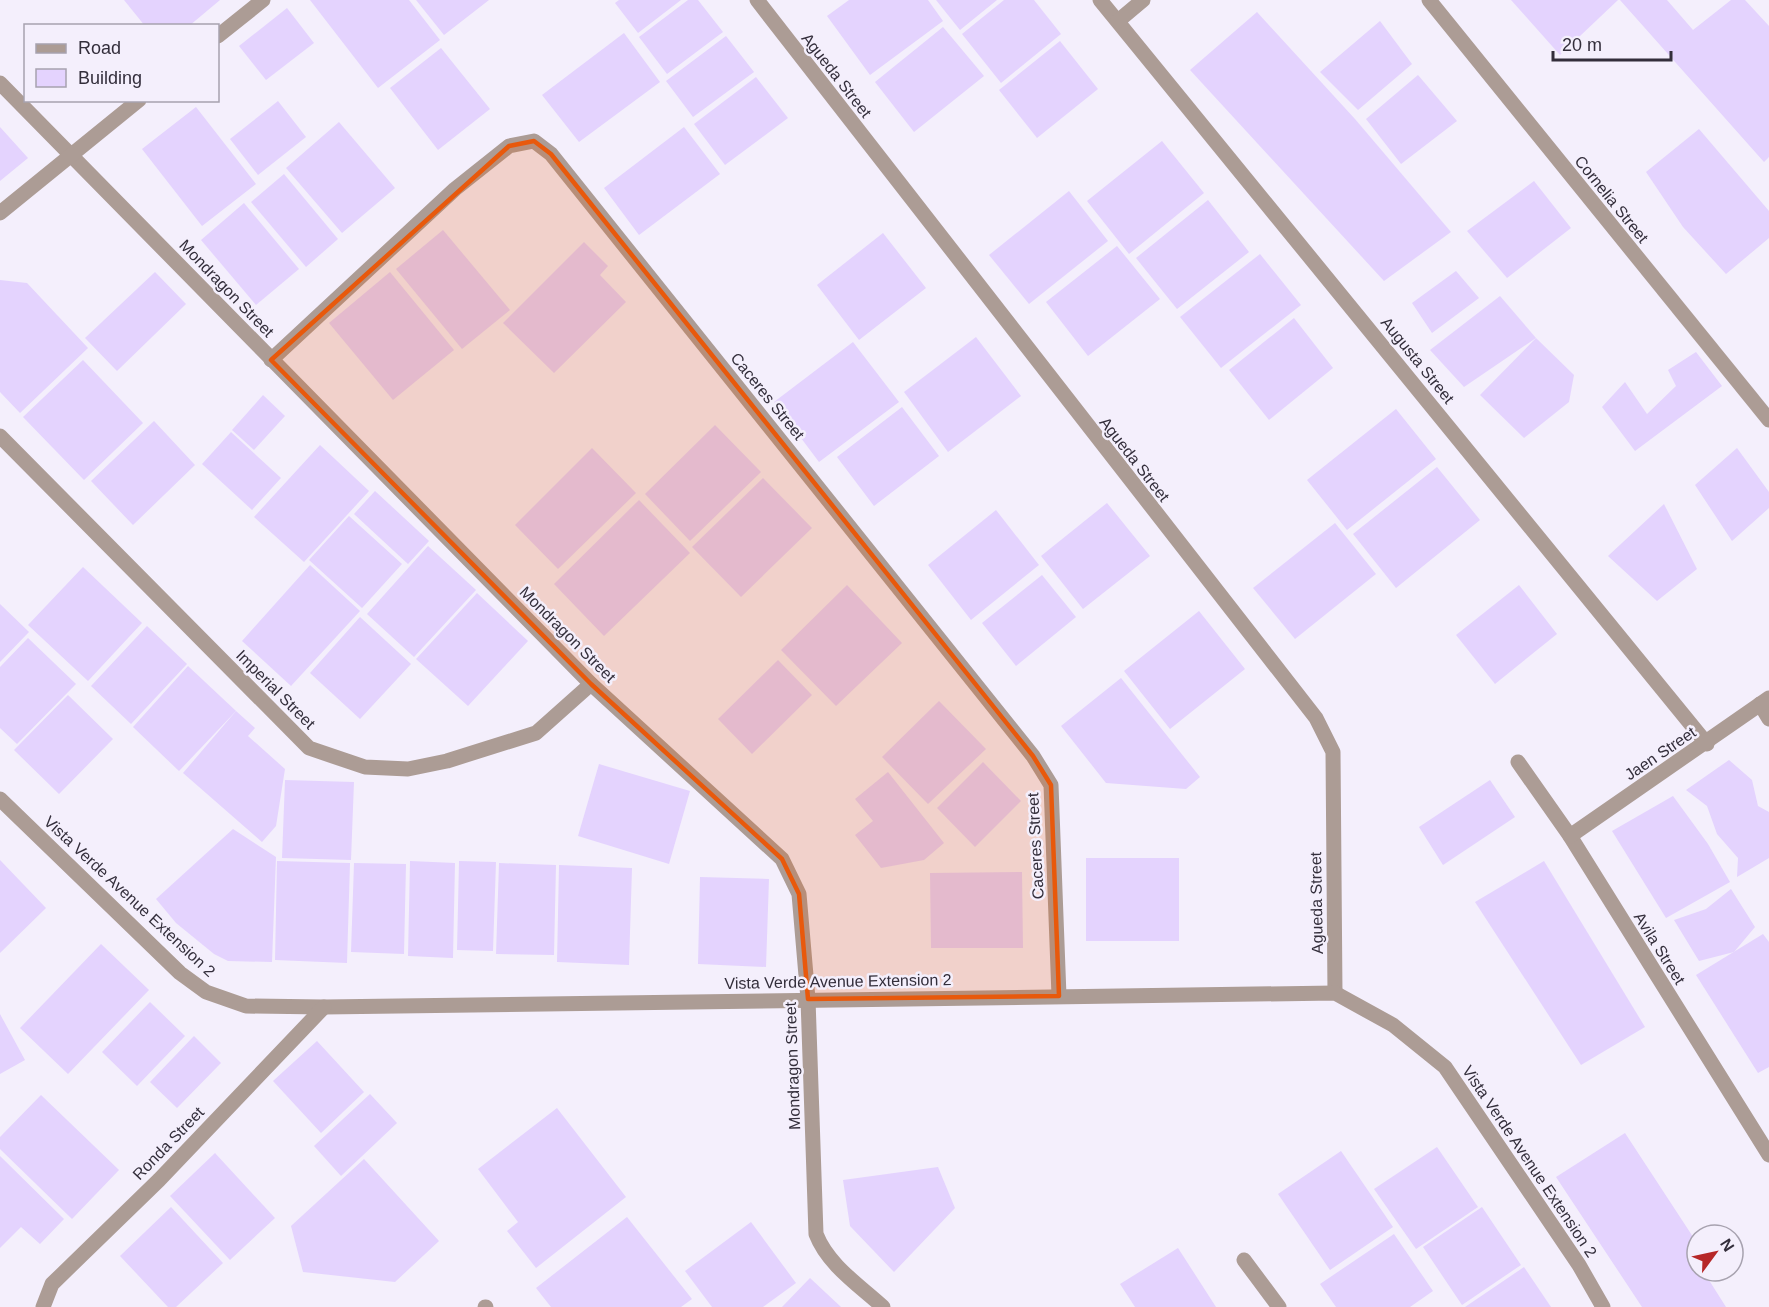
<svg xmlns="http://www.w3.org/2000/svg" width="1769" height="1307" viewBox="0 0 1769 1307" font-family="Arial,sans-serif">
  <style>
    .building { fill: #e4d3fe }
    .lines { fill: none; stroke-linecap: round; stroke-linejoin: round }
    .minor { stroke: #ac9c95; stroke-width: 15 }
    .marked { fill: #e8590c; fill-opacity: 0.2; stroke: #e8590c; stroke-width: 4.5; stroke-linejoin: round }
    .labels { text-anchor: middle; stroke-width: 5; stroke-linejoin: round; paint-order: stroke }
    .street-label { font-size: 16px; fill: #332e3b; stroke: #f4effc }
  </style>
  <rect width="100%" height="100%" fill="#f4effc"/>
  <g class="building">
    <polygon points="124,0 220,0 189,26 145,26"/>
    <polygon points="310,0 409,0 440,40 378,88"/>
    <polygon points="416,0 489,0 444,35"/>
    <polygon points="619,0 681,0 638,33 615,3"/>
    <polygon points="688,0 698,0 723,32 667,74 639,37"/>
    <polygon points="849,0 928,0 943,21 870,75 827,16"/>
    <polygon points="936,0 997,0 960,30"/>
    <polygon points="1004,0 1034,0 1061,34 1001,83 962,34"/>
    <polygon points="1511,0 1618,0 1560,55"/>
    <polygon points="1620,0 1667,0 1693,30 1731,0 1745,0 1769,26 1769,157 1764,162"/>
    <polygon points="287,8 314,43 266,80 239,46"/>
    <polygon points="1257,12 1355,119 1451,232 1384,281 1190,70"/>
    <polygon points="1380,21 1412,64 1358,110 1320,72"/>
    <polygon points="943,27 984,76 914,132 875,82"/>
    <polygon points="624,33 660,82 579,142 542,95"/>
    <polygon points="726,36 754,72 693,117 666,81"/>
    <polygon points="1060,41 1098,89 1037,138 999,90"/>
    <polygon points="441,48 490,109 438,150 390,88"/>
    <polygon points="1418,75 1457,121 1401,164 1366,119"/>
    <polygon points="756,77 788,118 725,165 694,124"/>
    <polygon points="278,101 306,137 258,175 230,139"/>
    <polygon points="196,107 256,184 202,226 142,149"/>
    <polygon points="339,122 395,188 342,233 286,168"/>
    <polygon points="0,127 28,158 0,181"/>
    <polygon points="684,127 720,174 639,235 604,188"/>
    <polygon points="1699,129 1769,211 1769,238 1726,274 1683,227 1646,172"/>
    <polygon points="1162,141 1204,193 1129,254 1087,201"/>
    <polygon points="284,174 338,239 306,267 251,202"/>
    <polygon points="1534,181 1571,228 1507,278 1467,231"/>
    <polygon points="1069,191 1108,241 1029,304 989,255"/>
    <polygon points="1208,200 1249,252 1177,309 1136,258"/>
    <polygon points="244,203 299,269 256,305 201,240"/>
    <polygon points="443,230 510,310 462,349 396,269"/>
    <polygon points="883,233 926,288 859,340 817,285"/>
    <polygon points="584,242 608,266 600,275 626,302 554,373 503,323"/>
    <polygon points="1117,246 1160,299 1088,356 1046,302"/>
    <polygon points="1260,254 1301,305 1221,368 1180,317"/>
    <polygon points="1456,271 1479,298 1432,333 1412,303"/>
    <polygon points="155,272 186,304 117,371 85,338"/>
    <polygon points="390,272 454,350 393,400 329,323"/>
    <polygon points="0,280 27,283 88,348 20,413 0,392"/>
    <polygon points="1500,296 1536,338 1464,387 1430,350"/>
    <polygon points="1294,318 1333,368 1269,420 1229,370"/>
    <polygon points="976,337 1021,396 948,452 904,392"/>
    <polygon points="1536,338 1574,375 1569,402 1524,438 1480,395"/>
    <polygon points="853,342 899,402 819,462 774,402"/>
    <polygon points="1696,352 1722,386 1635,451 1602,407 1625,382 1647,414 1676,386 1668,370"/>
    <polygon points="83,360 143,423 84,480 23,417"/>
    <polygon points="263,395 285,416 254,450 232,430"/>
    <polygon points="902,407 939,456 874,506 837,457"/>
    <polygon points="1396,409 1436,459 1347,530 1307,480"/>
    <polygon points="154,421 195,465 133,525 91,481"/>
    <polygon points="715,425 761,472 690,541 645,494"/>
    <polygon points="231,432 281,478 252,510 202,464"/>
    <polygon points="320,445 369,491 304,562 254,517"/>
    <polygon points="592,448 636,493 558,569 515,525"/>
    <polygon points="1737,448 1769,492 1769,508 1732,541 1695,485"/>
    <polygon points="1437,467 1480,520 1396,588 1353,534"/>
    <polygon points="763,478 812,528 741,597 692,547"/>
    <polygon points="375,491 429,541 408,564 354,514"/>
    <polygon points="639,500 690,553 604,636 554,584"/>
    <polygon points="1107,503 1150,556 1083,609 1041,556"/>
    <polygon points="1664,504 1697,569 1657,601 1608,556"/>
    <polygon points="996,510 1039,565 971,620 928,565"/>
    <polygon points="349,516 402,564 362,608 309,560"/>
    <polygon points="1335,523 1376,574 1295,639 1253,588"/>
    <polygon points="428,546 476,590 414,657 367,614"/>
    <polygon points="310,565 360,611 291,686 242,641"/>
    <polygon points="83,567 142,623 88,681 28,625"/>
    <polygon points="1042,575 1076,617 1016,666 982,623"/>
    <polygon points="847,585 902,643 836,706 781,650"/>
    <polygon points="1519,585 1557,634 1495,684 1456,635"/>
    <polygon points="477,593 528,641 468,706 416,659"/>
    <polygon points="0,604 29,632 0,662"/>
    <polygon points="1199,611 1245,669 1170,729 1124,671"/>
    <polygon points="360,617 411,664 360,719 310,673"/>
    <polygon points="147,626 187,664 131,724 91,686"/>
    <polygon points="28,638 76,684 17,744 0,728 0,667"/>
    <polygon points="778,660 812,695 752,754 718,719"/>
    <polygon points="188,666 236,711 179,771 133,727"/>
    <polygon points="1121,678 1200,777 1186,789 1106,783 1061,726"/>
    <polygon points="68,695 113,739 59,794 14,750"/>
    <polygon points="939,701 986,749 928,804 882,757"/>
    <polygon points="236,711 255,728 248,736 285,769 276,826 262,842 183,773"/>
    <polygon points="1729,760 1752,780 1758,806 1769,812 1769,858 1737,877 1738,858 1717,834 1707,806 1686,790"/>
    <polygon points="983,762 1021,801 975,847 937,808"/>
    <polygon points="599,764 690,791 669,864 578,836"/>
    <polygon points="888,772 944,843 924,860 881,868 855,835 873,821 855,799"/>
    <polygon points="285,780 354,782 351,860 282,858"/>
    <polygon points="1490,780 1515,817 1443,865 1419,827"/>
    <polygon points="1673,796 1708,844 1730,882 1666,918 1612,831"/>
    <polygon points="233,829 276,857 272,962 228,961 214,954 176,923 156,899"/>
    <rect x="1086" y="858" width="93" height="83"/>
    <polygon points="0,860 46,908 0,953"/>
    <polygon points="277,861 350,863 347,963 275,960"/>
    <polygon points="410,861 455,863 453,958 408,956"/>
    <polygon points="459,861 496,862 493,951 457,950"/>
    <polygon points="1544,861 1645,1027 1581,1065 1475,902"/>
    <polygon points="354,863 406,864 404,954 351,952"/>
    <polygon points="499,863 556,865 554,955 496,954"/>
    <polygon points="559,865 632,868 629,965 557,962"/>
    <polygon points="1022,872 1023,948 931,948 930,873"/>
    <polygon points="700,877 769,879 766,967 698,964"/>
    <polygon points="1731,889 1755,927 1734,952 1699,961 1674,920 1706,909"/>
    <polygon points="1763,934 1769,942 1769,1067 1758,1073 1696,975"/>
    <polygon points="101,944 149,990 68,1074 20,1028"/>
    <polygon points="150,1002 185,1036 137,1086 102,1052"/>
    <polygon points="0,1014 25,1060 0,1074"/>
    <polygon points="194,1036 221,1063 177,1108 150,1082"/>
    <polygon points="317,1041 364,1092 321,1133 273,1081"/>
    <polygon points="370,1094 397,1123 341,1176 314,1146"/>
    <polygon points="41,1095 119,1170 72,1219 0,1149 0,1137"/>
    <polygon points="557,1108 626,1197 536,1268 507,1231 518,1222 478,1169"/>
    <polygon points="1625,1133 1697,1243 1697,1271 1716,1271 1707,1277 1726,1307 1642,1307 1556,1177"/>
    <polygon points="1437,1147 1478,1207 1416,1249 1374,1189"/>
    <polygon points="1341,1151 1393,1227 1330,1270 1278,1194"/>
    <polygon points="215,1153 275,1218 230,1260 170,1196"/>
    <polygon points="0,1156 64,1219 40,1244 21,1227 0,1248"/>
    <polygon points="364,1159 439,1241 395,1282 303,1272 291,1226"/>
    <polygon points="938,1167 955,1208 894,1272 850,1226 843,1180"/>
    <polygon points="171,1207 223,1263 176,1307 168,1307 120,1256"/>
    <polygon points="1482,1207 1521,1265 1462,1305 1423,1247"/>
    <polygon points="627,1217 692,1299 681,1307 551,1307 536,1288"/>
    <polygon points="751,1222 796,1283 763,1307 712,1307 685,1271"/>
    <polygon points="1394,1234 1433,1291 1410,1307 1336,1307 1320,1284"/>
    <polygon points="1178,1248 1216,1307 1135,1307 1120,1284"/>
    <polygon points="1524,1267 1551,1307 1465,1307"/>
    <polygon points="810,1278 841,1307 782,1307"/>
  </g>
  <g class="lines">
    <g class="minor">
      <polyline points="757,0 1316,718 1333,752 1335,993"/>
      <polyline points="1100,0 1707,744"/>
      <polyline points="1429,0 1769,420"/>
      <polyline points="1118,21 1143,0"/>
      <polyline points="218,36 263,0"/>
      <path d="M0,83l591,601 191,175 17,35 9,105 8,235c12,31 43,51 67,73"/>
      <polyline points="0,213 139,100"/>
      <polyline points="271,360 455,189 509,146 534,141 551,154 1033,756 1051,785 1059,996"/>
      <polyline points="0,436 309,748 365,767 408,769 447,761 536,733 591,684"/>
      <polyline points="1760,704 1769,719"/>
      <polyline points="1518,762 1570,836 1769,1155"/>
      <polyline points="0,799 180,973 206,992 246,1006 324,1007 1335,993 1393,1025 1445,1067 1579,1265 1603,1307"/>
      <polyline points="1570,836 1769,698"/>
      <polyline points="1244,1260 1279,1307"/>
      <polyline points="43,1307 52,1284 159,1180 324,1007"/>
      <polyline points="485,1307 486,1307"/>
    </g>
  </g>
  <path class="marked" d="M534,141l17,13 482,602 18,29 8,211 -251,3 -9,-105 -17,-35 -191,-175 -320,-324 238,-214z"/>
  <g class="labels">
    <g class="street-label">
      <text transform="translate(837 75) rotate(52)" y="6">Agueda Street</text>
      <text transform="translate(1612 199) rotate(51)" y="6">Cornelia Street</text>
      <text transform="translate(227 288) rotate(46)" y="6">Mondragon Street</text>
      <text transform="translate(1418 360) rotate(51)" y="6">Augusta Street</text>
      <text transform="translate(768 396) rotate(51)" y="6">Caceres Street</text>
      <text transform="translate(1135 459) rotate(52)" y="6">Agueda Street</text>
      <text transform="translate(568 634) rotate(45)" y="6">Mondragon Street</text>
      <text transform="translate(276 689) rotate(45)" y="6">Imperial Street</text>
      <text transform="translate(1660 753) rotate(-34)" y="6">Jaen Street</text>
      <text transform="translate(1035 846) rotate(-93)" y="6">Caceres Street</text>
      <text transform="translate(130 896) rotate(43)" y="6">Vista Verde Avenue Extension 2</text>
      <text transform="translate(1316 903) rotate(-91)" y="6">Agueda Street</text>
      <text transform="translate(1660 948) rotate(58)" y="6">Avila Street</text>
      <text transform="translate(838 981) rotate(-1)" y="6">Vista Verde Avenue Extension 2</text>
      <text transform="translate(792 1066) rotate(-92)" y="6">Mondragon Street</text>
      <text transform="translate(168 1143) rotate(-46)" y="6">Ronda Street</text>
      <text transform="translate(1530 1161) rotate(56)" y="6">Vista Verde Avenue Extension 2</text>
    </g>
  </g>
  <rect x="24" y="24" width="195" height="78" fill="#f4effc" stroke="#a7a2af" stroke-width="1.5"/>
  <rect x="36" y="44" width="30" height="9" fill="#ac9c95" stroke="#a7a2af" stroke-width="1.5"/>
  <text x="78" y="54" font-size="18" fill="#332e3b">Road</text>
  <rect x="36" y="69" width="30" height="18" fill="#e4d3fe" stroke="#a7a2af" stroke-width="1.5"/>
  <text x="78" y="84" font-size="18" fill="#332e3b">Building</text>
  <g transform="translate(1715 1253) rotate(57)"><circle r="28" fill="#f4effc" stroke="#a7a2af" stroke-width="1.5"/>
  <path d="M0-4.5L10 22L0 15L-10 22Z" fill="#b62728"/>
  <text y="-9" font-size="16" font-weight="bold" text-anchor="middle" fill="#332e3b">N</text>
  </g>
  <path d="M1553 51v9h118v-9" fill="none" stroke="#332e3b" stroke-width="3"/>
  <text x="1562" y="51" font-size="18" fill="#332e3b" stroke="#f4effc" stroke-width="4.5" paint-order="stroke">20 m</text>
</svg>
